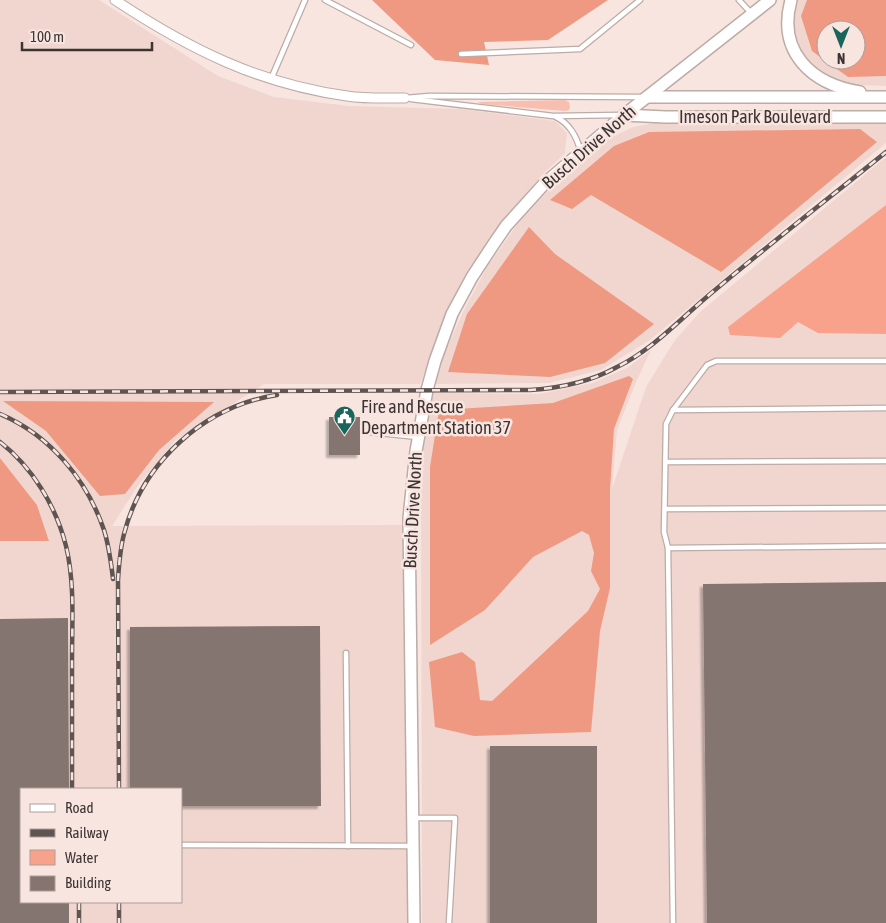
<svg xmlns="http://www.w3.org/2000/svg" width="886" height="923" viewBox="0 0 886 923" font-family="'Asap Condensed',sans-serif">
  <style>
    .built { fill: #f1d6cf; fill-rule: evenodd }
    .green { fill: #f8bfb0 }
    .forest { fill: #ef9983; fill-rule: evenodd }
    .water { fill: #f8a18b }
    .building { fill: #857470; filter: url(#shadow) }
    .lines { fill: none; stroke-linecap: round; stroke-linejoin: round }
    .service-casing { stroke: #bdaba7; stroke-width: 7 }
    .minor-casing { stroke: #bdaba7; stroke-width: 11 }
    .tertiary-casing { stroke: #bdaba7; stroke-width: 14 }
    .service { stroke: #fff; stroke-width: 4.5 }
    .minor { stroke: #fff; stroke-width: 9 }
    .tertiary { stroke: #fff; stroke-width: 11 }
    .rail-casing { stroke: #5e5452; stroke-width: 4.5 }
    .rail { stroke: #f8e5e0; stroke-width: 2.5; stroke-dasharray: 8; stroke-linecap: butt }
    .labels { text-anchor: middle; stroke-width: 5; stroke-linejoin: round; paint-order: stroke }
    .street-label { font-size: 18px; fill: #3b3432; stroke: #f8e5e0 }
    .poi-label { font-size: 18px; fill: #3b3432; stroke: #f8e5e0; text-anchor: start }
  </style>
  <defs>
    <filter id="shadow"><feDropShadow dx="-3" dy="3" stdDeviation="1" flood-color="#0004"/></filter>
  </defs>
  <rect width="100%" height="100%" fill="#f8e5e0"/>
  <g class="built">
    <path d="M0,0h99l119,76 56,21 75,9 112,3 94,12 12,12 -2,20 -24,23 -39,45 -40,59 -42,104h-156l-88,56 -37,44 -27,42 294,-1 1,398h-407v-382l49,-1 -12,-35 -37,-47zM21,789h160v113h-160z"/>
    <path d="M798,0h88v86l-33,-1 -20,-4 -24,-18 -9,-12 -5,-17 -1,-17zM826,30h30v30h-30z"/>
    <polygon points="886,122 886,143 650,340 601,370 549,383 435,384 444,355 463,312 487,267 522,218 561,177 610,138 633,127 655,123"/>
    <polygon points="886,157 886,923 422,923 421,483 424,439 433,393 539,394 592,383 627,368 651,350 637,380 617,430 612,489 646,387 675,340 700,312"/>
  </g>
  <polygon class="green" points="565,100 569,102 570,107 569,110 565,111 482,104 478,102"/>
  <g class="forest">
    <polygon points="372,0 608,0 548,40 484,42 489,65 435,60"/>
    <path d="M807,0h79v76l-38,1 -36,-26 -11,-35zM826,30h30v30h-30z"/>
    <polygon points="860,129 877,142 721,272 591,195 572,209 550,200 614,146 649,132"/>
    <polygon points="529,227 555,254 654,324 605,363 550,377 448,372 467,314"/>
    <polygon points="629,376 633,379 614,429 610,489 610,588 600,631 591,732 474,736 435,727 429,662 462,652 475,662 480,700 492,701 588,611 600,589 591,571 594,553 589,535 582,531 533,557 485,610 430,645 430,467 439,410 553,403"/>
    <polygon points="3,401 214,402 159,450 125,494 100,496 46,431"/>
    <polygon points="0,458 37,505 49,541 0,541"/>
  </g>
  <polygon class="water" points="886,205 886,334 818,333 798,322 780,338 730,335 728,327"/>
  <g class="building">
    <rect x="329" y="417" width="31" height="38"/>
    <polygon points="886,582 886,923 707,923 703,584"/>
    <polygon points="68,618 69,789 21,789 21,902 69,902 69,923 0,923 0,619"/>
    <polygon points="320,626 321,806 181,806 181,789 130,789 130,627"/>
    <rect x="490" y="746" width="107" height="177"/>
  </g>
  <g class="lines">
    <defs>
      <g id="service">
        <polyline points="325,0 411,45"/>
        <polyline points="739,0 751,13"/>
        <polyline points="461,54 580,49 640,0"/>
        <polyline points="271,79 305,0"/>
        <polyline points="406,98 429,96 643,97"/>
        <polyline points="411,99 553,116 620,115"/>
        <path d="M556,117c13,6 21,20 24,33"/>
        <polyline points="673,410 886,408"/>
        <polyline points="369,432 418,437"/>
        <polyline points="666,462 886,461"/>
        <polyline points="665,509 886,508"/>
        <polyline points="668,548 664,532 666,424 673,410 707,365 716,361 886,361"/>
        <polyline points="346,653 348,846"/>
        <polyline points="414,818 455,818 449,923"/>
        <polyline points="181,845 412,846"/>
        <polyline points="673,923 668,548 886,546"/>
      </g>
      <path id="minor" d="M115,0c74,49 144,84 232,96 19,3 39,2 58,2"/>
      <g id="tertiary">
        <path d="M791,0c-14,52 20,84 69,92"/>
        <polyline points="647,97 886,97"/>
        <polyline points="624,115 665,117 886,117"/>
        <polyline points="414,923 409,518 416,451 427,390 435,361 452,314 472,277 493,245 506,226 544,184 624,115 770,0"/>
      </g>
    </defs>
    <use href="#service" class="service-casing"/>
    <use href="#minor" class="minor-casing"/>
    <use href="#tertiary" class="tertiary-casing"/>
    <use href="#service" class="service"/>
    <use href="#minor" class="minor"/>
    <use href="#tertiary" class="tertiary"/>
    <defs>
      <g id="rail">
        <path d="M0,392l530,-2c31,-2 60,-8 87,-23 37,-18 66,-51 98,-77 56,-47 114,-92 171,-138"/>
        <path d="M0,414c50,21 87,66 104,116 5,16 7,32 9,49"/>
        <path d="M0,442c32,25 56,64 66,104 9,37 6,77 6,114 0,43 0,86 0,129"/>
        <path d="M119,789l-1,-209c1,-15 2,-31 6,-46 18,-71 80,-128 153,-139"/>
        <polyline points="79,902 79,923"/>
        <polyline points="119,902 119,923"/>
      </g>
    </defs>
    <use href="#rail" class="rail-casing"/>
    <use href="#rail" class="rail"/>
  </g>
  <defs>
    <symbol id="civic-pin" viewBox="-11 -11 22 30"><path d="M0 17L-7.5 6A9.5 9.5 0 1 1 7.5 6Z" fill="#19645b" stroke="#f8e5e0"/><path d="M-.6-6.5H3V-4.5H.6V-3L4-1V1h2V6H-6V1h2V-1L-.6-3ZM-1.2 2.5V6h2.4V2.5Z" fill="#fff"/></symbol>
  </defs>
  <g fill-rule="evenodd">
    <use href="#civic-pin" x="332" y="404" width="25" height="34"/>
  </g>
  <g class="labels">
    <g class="street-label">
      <text x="755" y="123">Imeson Park Boulevard</text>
      <text transform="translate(589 147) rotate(-41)" y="6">Busch Drive North</text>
      <text transform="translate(413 510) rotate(-87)" y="6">Busch Drive North</text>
    </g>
    <g class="poi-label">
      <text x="361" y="413">Fire and Rescue<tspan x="361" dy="21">Department Station 37</tspan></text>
    </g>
  </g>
  <rect x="20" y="788" width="162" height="115" fill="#f8e5e0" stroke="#ac9e9a"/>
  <rect x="30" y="804" width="25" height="8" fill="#ffffff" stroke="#ac9e9a"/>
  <text x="65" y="813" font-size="15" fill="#3b3432">Road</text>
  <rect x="30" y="829" width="25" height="8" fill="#5e5452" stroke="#ac9e9a"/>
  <text x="65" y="838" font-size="15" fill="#3b3432">Railway</text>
  <rect x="30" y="850" width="25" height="15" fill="#f8a18b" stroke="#ac9e9a"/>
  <text x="65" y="863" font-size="15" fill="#3b3432">Water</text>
  <rect x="30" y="876" width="25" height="15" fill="#857470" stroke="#ac9e9a"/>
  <text x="65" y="888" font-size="15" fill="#3b3432">Building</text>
  <g transform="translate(841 45) rotate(180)"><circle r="24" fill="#f8e5e0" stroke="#ac9e9a"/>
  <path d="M0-4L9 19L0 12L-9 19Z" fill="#19645b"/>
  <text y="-8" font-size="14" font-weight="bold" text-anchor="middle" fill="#3b3432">N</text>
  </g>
  <path d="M22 42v8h130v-8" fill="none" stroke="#3b3432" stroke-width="2.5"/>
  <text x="30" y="42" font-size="15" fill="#3b3432" stroke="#f8e5e0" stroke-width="4" paint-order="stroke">100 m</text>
</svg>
